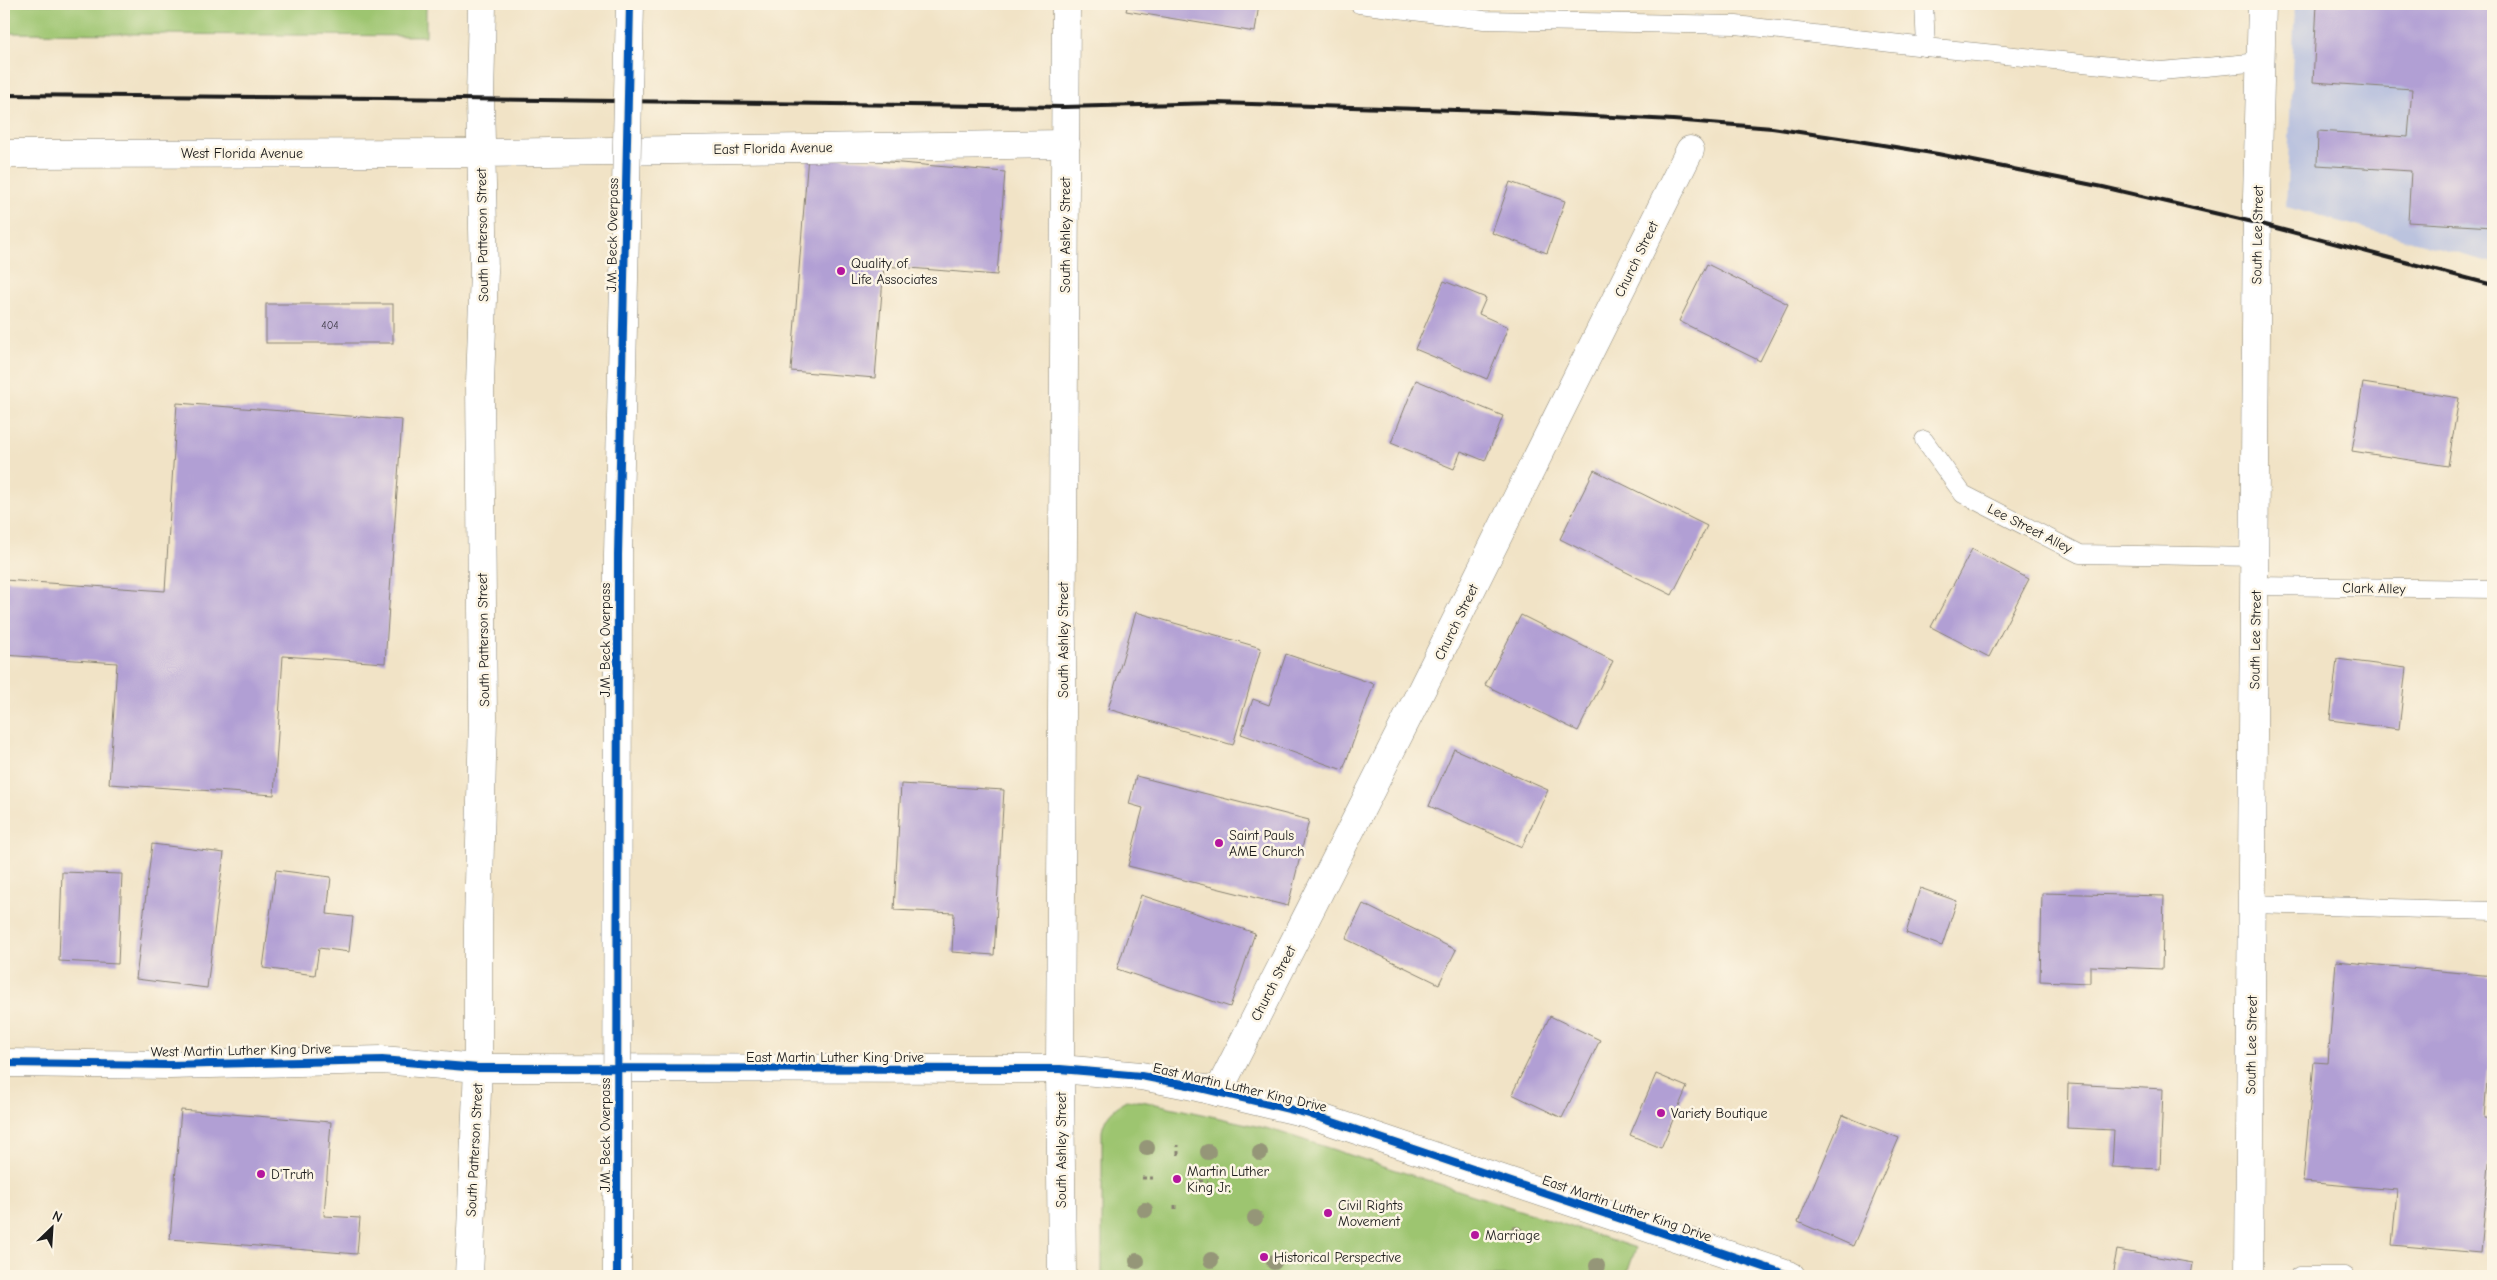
<svg xmlns="http://www.w3.org/2000/svg" width="2497" height="1280" viewBox="0 0 2497 1280" font-family="'Comic Neue',sans-serif">
  <style>
    .industrial { fill: #bbc3de }
    .green { fill: #9dc570; stroke: #5c7046 }
    .building { fill: #b19fd4 }
    .lines { fill: none; stroke-linecap: round; stroke-linejoin: round }
    .service-casing { stroke: #868071; stroke-width: 19 }
    .minor-casing { stroke: #868071; stroke-width: 29 }
    .tertiary-casing { stroke: #868071; stroke-width: 29 }
    .path { stroke: #868071; stroke-width: 3; stroke-dasharray: 4 4; stroke-linecap: butt }
    .service { stroke: #fff; stroke-width: 18 }
    .minor { stroke: #fff; stroke-width: 28 }
    .tertiary { stroke: #fff; stroke-width: 28 }
    .rail { stroke: #1c1c1c; stroke-width: 4 }
    .primary-bridge-casing { stroke: #868071; stroke-width: 29; stroke-linecap: butt }
    .primary-bridge { stroke: #fff; stroke-width: 28 }
    .cycleway-casing { stroke: #fcf5e5; stroke-width: 11 }
    .cycleway { stroke: #0057b8; stroke-width: 8 }
    .tree { fill: #959678 }
    .poi-dot { fill: #b5179e; stroke: #fcf5e5; stroke-width: 2 }
    .labels { text-anchor: middle; stroke-width: 5; stroke-linejoin: round; paint-order: stroke }
    .number-label { font-size: 11px; fill: #413d4a }
    .street-label { font-size: 14px; fill: #1c1c1c; stroke: #fcf5e5 }
    .poi-label { font-size: 14px; fill: #1c1c1c; stroke: #fcf5e5; text-anchor: start }
  </style>
  <rect width="100%" height="100%" fill="#fcf5e5"/>
  <filter id="ink" filterUnits="userSpaceOnUse"><feTurbulence type="fractalNoise" baseFrequency=".02" numOctaves="2"/><feDisplacementMap in="SourceGraphic" scale="10" xChannelSelector="R" yChannelSelector="G"/><feConvolveMatrix kernelMatrix="1 2 1 2 8 2 1 2 1" color-interpolation-filters="sRGB"/></filter>
  <filter id="wash" filterUnits="userSpaceOnUse"><feTurbulence type="fractalNoise" baseFrequency=".0096" numOctaves="4" result="noise"/><feDisplacementMap in="SourceGraphic" scale="20" xChannelSelector="R" yChannelSelector="G"/><feGaussianBlur stdDeviation="1.12" result="paint"/><feColorMatrix in="noise" values="0 0 0 0 0 0 0 0 0 0 0 0 0 0 0 0 0 1.4 0 .05"/><feComposite in="paint" operator="in"/></filter>
  <g filter="url(#wash)">
    <rect width="100%" height="100%" fill="#f1e3c6"/>
    <polygon class="industrial" points="2295,4 2493,4 2493,263 2286,207"/>
    <g class="green">
      <polygon points="4,4 426,4 426,36 4,33"/>
      <path d="M1126,1101h16l128,28 366,119 -10,28h-524v-145c3,-15 10,-22 24,-30z"/>
    </g>
    <g id="blocks">
      <g class="building">
        <polygon points="1128,4 1259,4 1255,32 1126,11"/>
        <polygon points="2317,4 2493,4 2493,227 2408,222 2411,171 2317,165 2318,131 2408,137 2412,89 2313,82"/>
        <polygon points="808,155 1005,172 997,275 884,266 875,378 791,371"/>
        <polygon points="1510,182 1565,201 1547,253 1492,233"/>
        <polygon points="1707,264 1788,304 1760,361 1679,321"/>
        <polygon points="1444,281 1486,298 1479,314 1508,327 1487,379 1415,349"/>
        <rect x="266" y="304" width="127" height="39"/>
        <polygon points="1416,380 1503,416 1485,461 1461,451 1454,469 1391,443"/>
        <polygon points="2363,383 2459,398 2448,466 2352,451"/>
        <polygon points="177,403 402,420 385,663 283,656 274,795 109,784 117,663 4,655 4,580 165,591"/>
        <polygon points="1594,470 1707,526 1672,595 1560,539"/>
        <polygon points="1972,549 2029,579 1989,657 1931,627"/>
        <polygon points="1136,612 1261,648 1233,745 1108,709"/>
        <polygon points="1521,615 1613,661 1578,731 1485,685"/>
        <polygon points="1286,654 1374,684 1343,770 1241,734 1253,699 1269,705"/>
        <polygon points="2337,659 2406,668 2399,729 2330,720"/>
        <polygon points="1454,749 1548,790 1522,847 1429,806"/>
        <polygon points="1136,776 1309,820 1288,906 1128,866 1143,808 1129,804"/>
        <polygon points="901,784 1004,790 994,955 952,952 954,913 894,910"/>
        <polygon points="152,844 224,853 207,988 136,979"/>
        <polygon points="276,870 331,877 327,914 353,917 349,952 319,948 315,975 263,968"/>
        <polygon points="62,872 122,874 118,964 59,961"/>
        <polygon points="1920,888 1957,901 1942,946 1906,933"/>
        <polygon points="2042,893 2164,896 2162,969 2090,966 2090,983 2040,981"/>
        <polygon points="1141,895 1255,933 1230,1007 1117,969"/>
        <polygon points="1363,904 1456,950 1439,984 1346,939"/>
        <polygon points="2336,961 2493,976 2493,1009 2484,1118 2493,1119 2493,1121 2481,1253 2392,1245 2397,1190 2303,1182 2314,1062 2328,1063"/>
        <polygon points="1550,1016 1600,1040 1562,1118 1512,1094"/>
        <polygon points="1656,1074 1687,1087 1661,1148 1630,1135"/>
        <polygon points="2068,1084 2163,1089 2160,1169 2112,1167 2114,1130 2067,1128"/>
        <polygon points="181,1110 331,1122 324,1216 360,1218 357,1254 170,1239"/>
        <polygon points="1843,1115 1899,1138 1853,1246 1798,1222"/>
        <polygon points="2117,1250 2193,1263 2191,1276 2112,1276"/>
      </g>
    </g>
  </g>
  <g filter="url(#ink)">
    <use href="#blocks" fill-opacity="0" stroke="#868071" stroke-width="1"/>
    <g class="lines">
      <defs>
        <g id="service">
          <polyline points="1359,4 1484,20 1736,25 1926,47"/>
          <polyline points="1924,4 1926,47 2161,71 2261,62"/>
          <polyline points="1924,440 1963,494 2080,554 2256,557"/>
          <polyline points="2255,586 2493,589"/>
          <polyline points="2252,904 2493,911"/>
          <polyline points="2299,1276 2345,1276"/>
        </g>
        <g id="minor">
          <polyline points="4,154 481,153 1066,144"/>
          <polyline points="1218,1092 1414,705 1690,150"/>
          <polyline points="469,1276 478,1068 478,926 483,717 480,383 484,271 480,100 482,4"/>
        </g>
        <g id="tertiary">
          <polyline points="4,1063 170,1065 382,1060 478,1068 1060,1069 1141,1076 1188,1085 1306,1113 1791,1276"/>
          <polyline points="1062,1276 1060,1069 1066,4"/>
          <polyline points="2249,1276 2257,198 2262,4"/>
        </g>
      </defs>
      <use href="#service" class="service-casing"/>
      <use href="#minor" class="minor-casing"/>
      <use href="#tertiary" class="tertiary-casing"/>
      <g class="path">
        <polyline points="1178,1155 1178,1145"/>
        <polyline points="1142,1178 1153,1178"/>
        <polyline points="1199,1181 1208,1181"/>
        <polyline points="1175,1205 1175,1212"/>
      </g>
      <use href="#service" class="service"/>
      <use href="#minor" class="minor"/>
      <use href="#tertiary" class="tertiary"/>
      <polyline class="rail" points="4,95 385,98 1064,107 1216,103 1491,111 1673,120 1772,128 1846,139 1938,154 2103,187 2257,223 2493,285"/>
      <defs>
        <polyline id="primary-bridge" points="617,1276 618,555 630,4"/>
      </defs>
      <use href="#primary-bridge" class="primary-bridge-casing"/>
      <use href="#primary-bridge" class="primary-bridge"/>
      <defs>
        <g id="cycleway">
          <polyline points="4,1063 170,1065 382,1060 478,1068 1060,1069 1141,1076 1188,1085 1306,1113 1791,1276"/>
          <polyline points="617,1276 618,555 630,4"/>
        </g>
      </defs>
      <use href="#cycleway" class="cycleway-casing"/>
      <use href="#cycleway" class="cycleway"/>
    </g>
    <g class="tree">
      <circle cx="1147" cy="1148" r="8"/>
      <circle cx="1208" cy="1152" r="8"/>
      <circle cx="1260" cy="1153" r="8"/>
      <circle cx="1145" cy="1210" r="8"/>
      <circle cx="1255" cy="1218" r="8"/>
      <circle cx="1516" cy="1234" r="8"/>
      <circle cx="1211" cy="1260" r="8"/>
      <circle cx="1137" cy="1261" r="8"/>
      <circle cx="1274" cy="1262" r="8"/>
      <circle cx="1597" cy="1266" r="8"/>
    </g>
  </g>
  <g class="poi-dot">
    <circle cx="841" cy="271" r="5"/>
    <circle cx="1219" cy="843" r="5"/>
    <circle cx="1661" cy="1113" r="5"/>
    <circle cx="261" cy="1174" r="5"/>
    <circle cx="1177" cy="1179" r="5"/>
    <circle cx="1328" cy="1213" r="5"/>
    <circle cx="1475" cy="1235" r="5"/>
    <circle cx="1264" cy="1257" r="5"/>
  </g>
  <g class="labels">
    <g class="number-label">
      <text x="330" y="329">404</text>
    </g>
    <g class="street-label">
      <text transform="translate(773 148) rotate(-1)" y="5">East Florida Avenue</text>
      <text x="242" y="158">West Florida Avenue</text>
      <text transform="translate(482 235) rotate(-91)" y="5">South Patterson Street</text>
      <text transform="translate(612 235) rotate(-89)" y="5">J.M. Beck Overpass</text>
      <text transform="translate(1065 235) rotate(-90)" y="5">South Ashley Street</text>
      <text transform="translate(2257 235) rotate(-89)" y="5">South Lee Street</text>
      <text transform="translate(1636 259) rotate(-64)" y="5">Church Street</text>
      <text transform="translate(2030 528) rotate(27)" y="5">Lee Street Alley</text>
      <text transform="translate(2374 588) rotate(1)" y="5">Clark Alley</text>
      <text transform="translate(1456 622) rotate(-64)" y="5">Church Street</text>
      <text transform="translate(483 640) rotate(-91)" y="5">South Patterson Street</text>
      <text transform="translate(605 640) rotate(-90)" y="5">J.M. Beck Overpass</text>
      <text transform="translate(1063 640) rotate(-90)" y="5">South Ashley Street</text>
      <text transform="translate(2255 640) rotate(-89)" y="5">South Lee Street</text>
      <text transform="translate(1273 983) rotate(-63)" y="5">Church Street</text>
      <text transform="translate(2251 1045) rotate(-89)" y="5">South Lee Street</text>
      <text transform="translate(241 1050) rotate(-1)" y="5">West Martin Luther King Drive</text>
      <text x="835" y="1062">East Martin Luther King Drive</text>
      <text transform="translate(1240 1087) rotate(13)" y="5">East Martin Luther King Drive</text>
      <text transform="translate(605 1135) rotate(-90)" y="5">J.M. Beck Overpass</text>
      <text transform="translate(474 1150) rotate(-87)" y="5">South Patterson Street</text>
      <text transform="translate(1061 1150) rotate(-90)" y="5">South Ashley Street</text>
      <text transform="translate(1627 1208) rotate(19)" y="5">East Martin Luther King Drive</text>
    </g>
    <g class="poi-label">
      <text x="851" y="268">Quality of<tspan x="851" dy="16">Life Associates</tspan></text>
      <text x="1229" y="840">Saint Pauls<tspan x="1229" dy="16">AME Church</tspan></text>
      <text x="1671" y="1118">Variety Boutique</text>
      <text x="1187" y="1176">Martin Luther<tspan x="1187" dy="16">King Jr.</tspan></text>
      <text x="271" y="1179">D'Truth</text>
      <text x="1338" y="1210">Civil Rights<tspan x="1338" dy="16">Movement</tspan></text>
      <text x="1485" y="1240">Marriage</text>
      <text x="1274" y="1262">Historical Perspective</text>
    </g>
  </g>
  <rect width="2497" height="1280" fill="none" stroke="#fcf5e5" stroke-width="20"/>
  <g transform="translate(52 1228) rotate(25)" stroke="#fcf5e5" stroke-width="4" paint-order="stroke">
  <path d="M0-4L9 19L0 12L-9 19Z" fill="#1c1c1c"/>
  <text y="-8" font-size="14" font-weight="bold" text-anchor="middle" fill="#1c1c1c">N</text>
  </g>
</svg>
